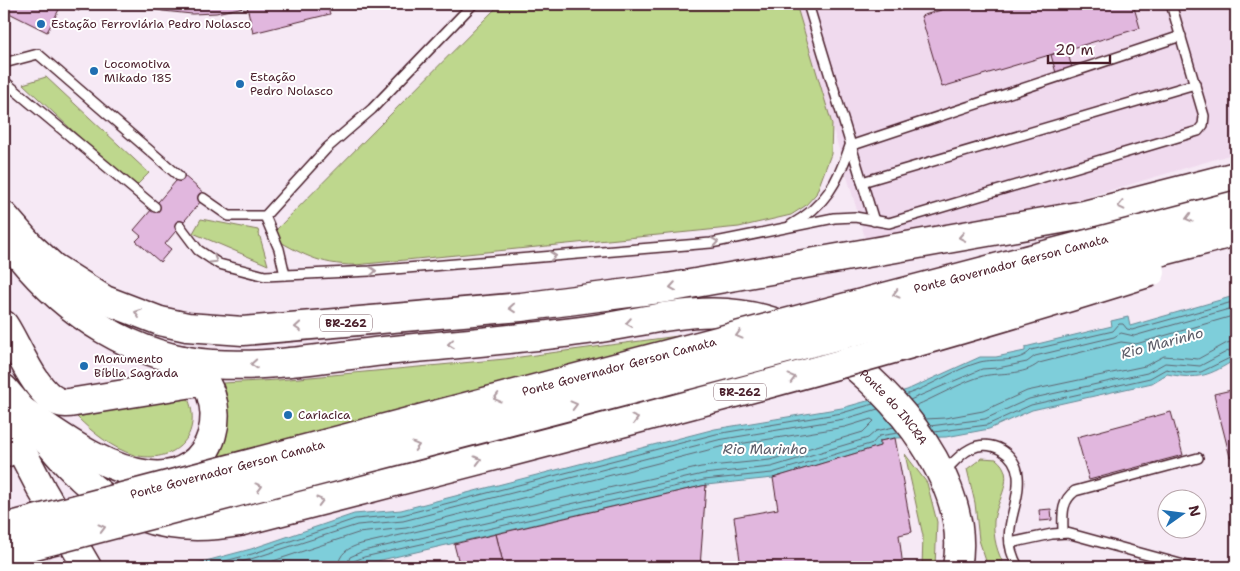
<svg xmlns="http://www.w3.org/2000/svg" width="1240" height="571" viewBox="0 0 1240 571" font-family="'Shantell Sans',sans-serif">
  <style>
    .built { fill: #f0daee }
    .green { fill: #bed78d; stroke: #847b5c }
    .water { fill: #7eceda; stroke: #698894 }
    .lines { fill: none; stroke-linecap: round; stroke-linejoin: round }
    .shore { stroke: #5f6571; stroke-width: 1 }
    .building { fill: #e1b7de; stroke: #4a1f2b }
    .service-casing { stroke: #4a1f2b; stroke-width: 12 }
    .primary-casing { stroke: #4a1f2b; stroke-width: 31 }
    .service { stroke: #fff; stroke-width: 9 }
    .primary { stroke: #fff; stroke-width: 28 }
    .primary-bridge-casing { stroke: #4a1f2b; stroke-width: 31; stroke-linecap: butt }
    .primary-bridge { stroke: #fff; stroke-width: 28 }
    .oneway { stroke: #ae9aa0 }
    .poi-dot { fill: #1f6fb2; stroke: #fff; stroke-width: 2 }
    .labels { text-anchor: middle; stroke-width: 4; stroke-linejoin: round; paint-order: stroke }
    .shield { fill: #fff; stroke: #80626b; stroke-width: 1 }
    .shield-label { font-size: 11px; font-weight: bold; fill: #4a1f2b }
    .poi-label { font-size: 12px; fill: #4a1f2b; stroke: #fff; text-anchor: start }
    .street-label { font-size: 12px; fill: #4a1f2b; stroke: #fff }
    .water-label { font-size: 14px; font-style: italic; fill: #5c5c68; stroke: #fff }
  </style>
  <rect width="100%" height="100%" fill="#f6e9f5"/>
  <filter id="ink" filterUnits="userSpaceOnUse"><feTurbulence type="fractalNoise" baseFrequency=".02" numOctaves="2"/><feDisplacementMap in="SourceGraphic" scale="10" xChannelSelector="R" yChannelSelector="G"/><feConvolveMatrix kernelMatrix="1 2 1 2 8 2 1 2 1" color-interpolation-filters="sRGB"/></filter>
  <g filter="url(#ink)">
    <polygon class="built" points="796,4 1189,4 1190,8 1205,4 1236,4 1236,153 872,261"/>
    <g class="green">
      <path d="M500,4h296l36,120 -1,30 -15,40 -11,12 -14,9 -52,12 -384,38c-36,0 -55,-12 -85,-29z"/>
      <polygon points="46,77 149,173 134,188 23,84"/>
      <polygon points="201,219 258,230 268,265 193,233"/>
      <path d="M708,332l-495,131c17,-26 20,-52 10,-80l55,-3 227,-21z"/>
      <path d="M187,396c18,39 -13,69 -53,59 -22,-7 -41,-22 -57,-38z"/>
      <polygon points="905,454 927,483 937,522 935,567 922,567 923,536"/>
      <path d="M982,458l14,1c22,17 0,41 -2,62 -1,17 3,31 11,46h-17l-9,-27 -4,-37 -8,-34z"/>
    </g>
    <path class="water" d="M1234,296h2v63c-27,17 -37,21 -69,15l-15,9 -120,27 -43,19 -43,8 -51,1 -15,3v5l-107,32 -67,7 -355,82h-168l68,-18 103,-35 47,-4 314,-81 127,-21 65,-18 73,-33h16l29,-6v-4l87,-21 -1,-5 17,-4 2,9z"/>
    <g class="lines">
      <g class="shore">
        <path d="M905,395c25,-8 50,-26 75,-33 16,-4 39,2 51,-12l82,-19 6,-7h4l4,5 5,1 104,-29"/>
        <polyline points="910,400 982,369 998,368 1027,362 1035,356 1114,337 1121,333 1134,336 1236,307"/>
        <path d="M915,406c19,-8 51,-26 68,-30 19,-4 40,0 56,-13l82,-21 15,2 100,-29"/>
        <polyline points="925,419 945,418 983,411 1027,391 1145,366 1164,356 1198,359 1227,343 1236,341"/>
        <polyline points="930,426 985,419 1029,399 1147,373 1165,363 1200,366 1230,350 1236,349"/>
        <polyline points="934,432 987,425 1031,405 1150,378 1166,369 1186,373 1201,372 1236,355"/>
        <polyline points="202,567 252,554 355,519 402,515 716,434 842,413 873,404"/>
        <polyline points="226,567 357,525 403,521 718,440 844,419 878,409"/>
        <path d="M255,567l103,-34 48,-5 314,-81 125,-20 26,-8 3,2 -11,11 -93,28 -69,7 -340,77c-13,4 -22,9 -23,23"/>
        <polyline points="346,567 350,557 363,551 703,474 771,467 868,438 876,431 894,427"/>
        <polyline points="352,567 354,561 364,557 704,480 772,473 873,443 879,436 898,433"/>
      </g>
    </g>
    <g class="building">
      <polygon points="4,4 62,4 47,32 11,14 4,16"/>
      <polygon points="64,4 83,4 79,11"/>
      <polygon points="129,4 258,4 216,13 192,14 163,11"/>
      <polygon points="258,4 327,4 330,14 253,33 247,6"/>
      <polygon points="961,4 1133,4 1140,28 942,87 921,16"/>
      <polygon points="1067,50 1072,68 1056,73 1051,55"/>
      <polygon points="182,174 206,195 165,244 171,249 160,262 136,241 141,236 134,230"/>
      <polygon points="1236,389 1236,456 1230,457 1214,394"/>
      <polygon points="1171,412 1183,455 1089,480 1077,437"/>
      <polygon points="895,438 912,532 899,535 903,567 741,567 734,517 778,509 773,478 880,446 880,441"/>
      <polygon points="706,485 700,567 504,567 496,534"/>
      <polygon points="1051,509 1052,520 1040,521 1039,510"/>
      <polygon points="496,534 504,567 460,567 454,544"/>
    </g>
    <g class="lines">
      <defs>
        <g id="service">
          <polyline points="808,4 874,221"/>
          <polyline points="4,63 38,54 179,176"/>
          <polyline points="4,81 155,207"/>
          <polyline points="862,182 1195,84"/>
          <polyline points="203,198 229,216 265,216 327,148 372,109 473,4"/>
          <polyline points="265,216 279,249 285,275"/>
          <path d="M791,225c34,-19 47,-43 59,-79l331,-110"/>
          <polyline points="180,226 198,250 219,264 265,276 370,271 711,243 834,218 855,217 889,223 1198,131 1203,125 1204,116 1171,4"/>
          <polyline points="4,464 21,456"/>
          <path d="M944,472c8,-8 16,-18 26,-23 21,-11 46,4 48,27 3,33 -21,54 0,91"/>
          <path d="M1063,533c0,-16 -3,-31 12,-42l123,-33"/>
          <polyline points="1010,543 1052,534 1067,533 1191,567"/>
        </g>
        <g id="primary">
          <polyline points="4,216 30,246 53,267 105,300 160,321 187,327 243,331 521,307 667,288 1084,215 1236,176"/>
          <path d="M19,255c49,60 114,103 193,109 57,4 116,-7 172,-13 70,-7 141,-12 211,-22 72,-11 126,-31 197,0"/>
          <path d="M4,325c14,21 31,69 55,77 5,2 11,1 16,0l118,-19 4,-13"/>
          <path id="s1" d="M832,349c63,43 141,136 125,218"/>
          <path d="M4,389c71,83 110,155 235,133"/>
          <path d="M24,412c38,25 78,57 125,63 66,8 90,-77 35,-115"/>
          <polyline points="4,417 42,490 87,567"/>
        </g>
      </defs>
      <use href="#service" class="service-casing"/>
      <use href="#primary" class="primary-casing"/>
      <use href="#service" class="service"/>
      <use href="#primary" class="primary"/>
      <defs>
        <g id="primary-bridge">
          <path d="M239,522c306,-79 612,-155 912,-250"/>
          <path id="s2" d="M4,528l1232,-323"/>
          <polyline points="4,553 1236,232"/>
        </g>
      </defs>
      <use href="#primary-bridge" class="primary-bridge-casing"/>
      <use href="#primary-bridge" class="primary-bridge"/>
    </g>
    <defs><path id="oneway-chevron" d="M-2-3.5L2.5 0L-2 3.5" fill="none" stroke-width="1.6" stroke-linecap="round" stroke-linejoin="round" transform="scale(1.25)"/></defs>
    <g class="oneway">
      <use href="#oneway-chevron" transform="translate(1121 206) rotate(167)"/>
      <use href="#oneway-chevron" transform="translate(1189 218) rotate(165)"/>
      <use href="#oneway-chevron" transform="translate(962 237) rotate(170)"/>
      <use href="#oneway-chevron" transform="translate(715 242) rotate(-8)"/>
      <use href="#oneway-chevron" transform="translate(553 256) rotate(-5)"/>
      <use href="#oneway-chevron" transform="translate(214 260) rotate(32)"/>
      <use href="#oneway-chevron" transform="translate(373 271) rotate(-4)"/>
      <use href="#oneway-chevron" transform="translate(673 287) rotate(171)"/>
      <use href="#oneway-chevron" transform="translate(896 294) rotate(165)"/>
      <use href="#oneway-chevron" transform="translate(512 308) rotate(175)"/>
      <use href="#oneway-chevron" transform="translate(138 313) rotate(-161)"/>
      <use href="#oneway-chevron" transform="translate(629 323) rotate(171)"/>
      <use href="#oneway-chevron" transform="translate(298 327) rotate(175)"/>
      <use href="#oneway-chevron" transform="translate(739 335) rotate(165)"/>
      <use href="#oneway-chevron" transform="translate(451 344) rotate(174)"/>
      <use href="#oneway-chevron" transform="translate(254 364) rotate(176)"/>
      <use href="#oneway-chevron" transform="translate(792 378) rotate(-15)"/>
      <use href="#oneway-chevron" transform="translate(497 398) rotate(165)"/>
      <use href="#oneway-chevron" transform="translate(574 405) rotate(-15)"/>
      <use href="#oneway-chevron" transform="translate(635 419) rotate(-15)"/>
      <use href="#oneway-chevron" transform="translate(416 446) rotate(-15)"/>
      <use href="#oneway-chevron" transform="translate(478 460) rotate(-15)"/>
      <use href="#oneway-chevron" transform="translate(259 487) rotate(-15)"/>
      <use href="#oneway-chevron" transform="translate(320 501) rotate(-15)"/>
      <use href="#oneway-chevron" transform="translate(102 528) rotate(-15)"/>
    </g>
  </g>
  <g class="poi-dot">
    <circle cx="41" cy="24" r="5"/>
    <circle cx="94" cy="71" r="5"/>
    <circle cx="240" cy="84" r="5"/>
    <circle cx="84" cy="366" r="5"/>
    <circle cx="288" cy="415" r="5"/>
  </g>
  <g class="labels">
    <g class="shield">
      <rect x="320" y="314.5" width="52" height="17" rx="4"/>
      <rect x="714" y="383.5" width="52" height="17" rx="4"/>
    </g>
    <g class="shield-label">
      <text x="346" y="327">BR-262</text>
      <text x="740" y="396">BR-262</text>
    </g>
    <g class="poi-label">
      <text x="51" y="28">Estação Ferroviária Pedro Nolasco</text>
      <text x="104" y="68">Locomotiva<tspan x="104" dy="14">Mikado 185</tspan></text>
      <text x="250" y="81">Estação<tspan x="250" dy="14">Pedro Nolasco</tspan></text>
      <text x="94" y="363">Monumento<tspan x="94" dy="14">Bíblia Sagrada</tspan></text>
      <text x="298" y="419">Cariacica</text>
    </g>
    <g class="street-label">
      <text dy="4" stroke="none"><textPath href="#s2" startOffset="1041">Ponte Governador Gerson Camata</textPath></text>
      <text dy="4" stroke="none"><textPath href="#s2" startOffset="636">Ponte Governador Gerson Camata</textPath></text>
      <text dy="4" stroke="none"><textPath href="#s1" startOffset="85">Ponte do INCRA</textPath></text>
      <text dy="4" stroke="none"><textPath href="#s2" startOffset="231">Ponte Governador Gerson Camata</textPath></text>
    </g>
    <g class="water-label">
      <text transform="translate(1162 343) rotate(-15)" y="5">Rio Marinho</text>
      <text x="765" y="454">Rio Marinho</text>
    </g>
  </g>
  <rect width="1240" height="571" fill="none" stroke="#fff" stroke-width="20"/>
  <rect x="10" y="10" width="1220" height="551" fill="none" stroke="#4a1f2b" stroke-width="2" filter="url(#ink)"/>
  <g transform="translate(1182 514) rotate(76)"><circle r="24" fill="#ffffff" stroke="#b7a5aa"/>
  <path d="M0-4L9 19L0 12L-9 19Z" fill="#1f6fb2"/>
  <text y="-8" font-size="14" font-weight="bold" text-anchor="middle" fill="#4a1f2b">N</text>
  </g>
  <path d="M1048 55v8h62v-8" fill="none" stroke="#4a1f2b" stroke-width="2.5"/>
  <text x="1055" y="55" font-size="15" fill="#4a1f2b" stroke="#ffffff" stroke-width="4" paint-order="stroke">20 m</text>
</svg>
